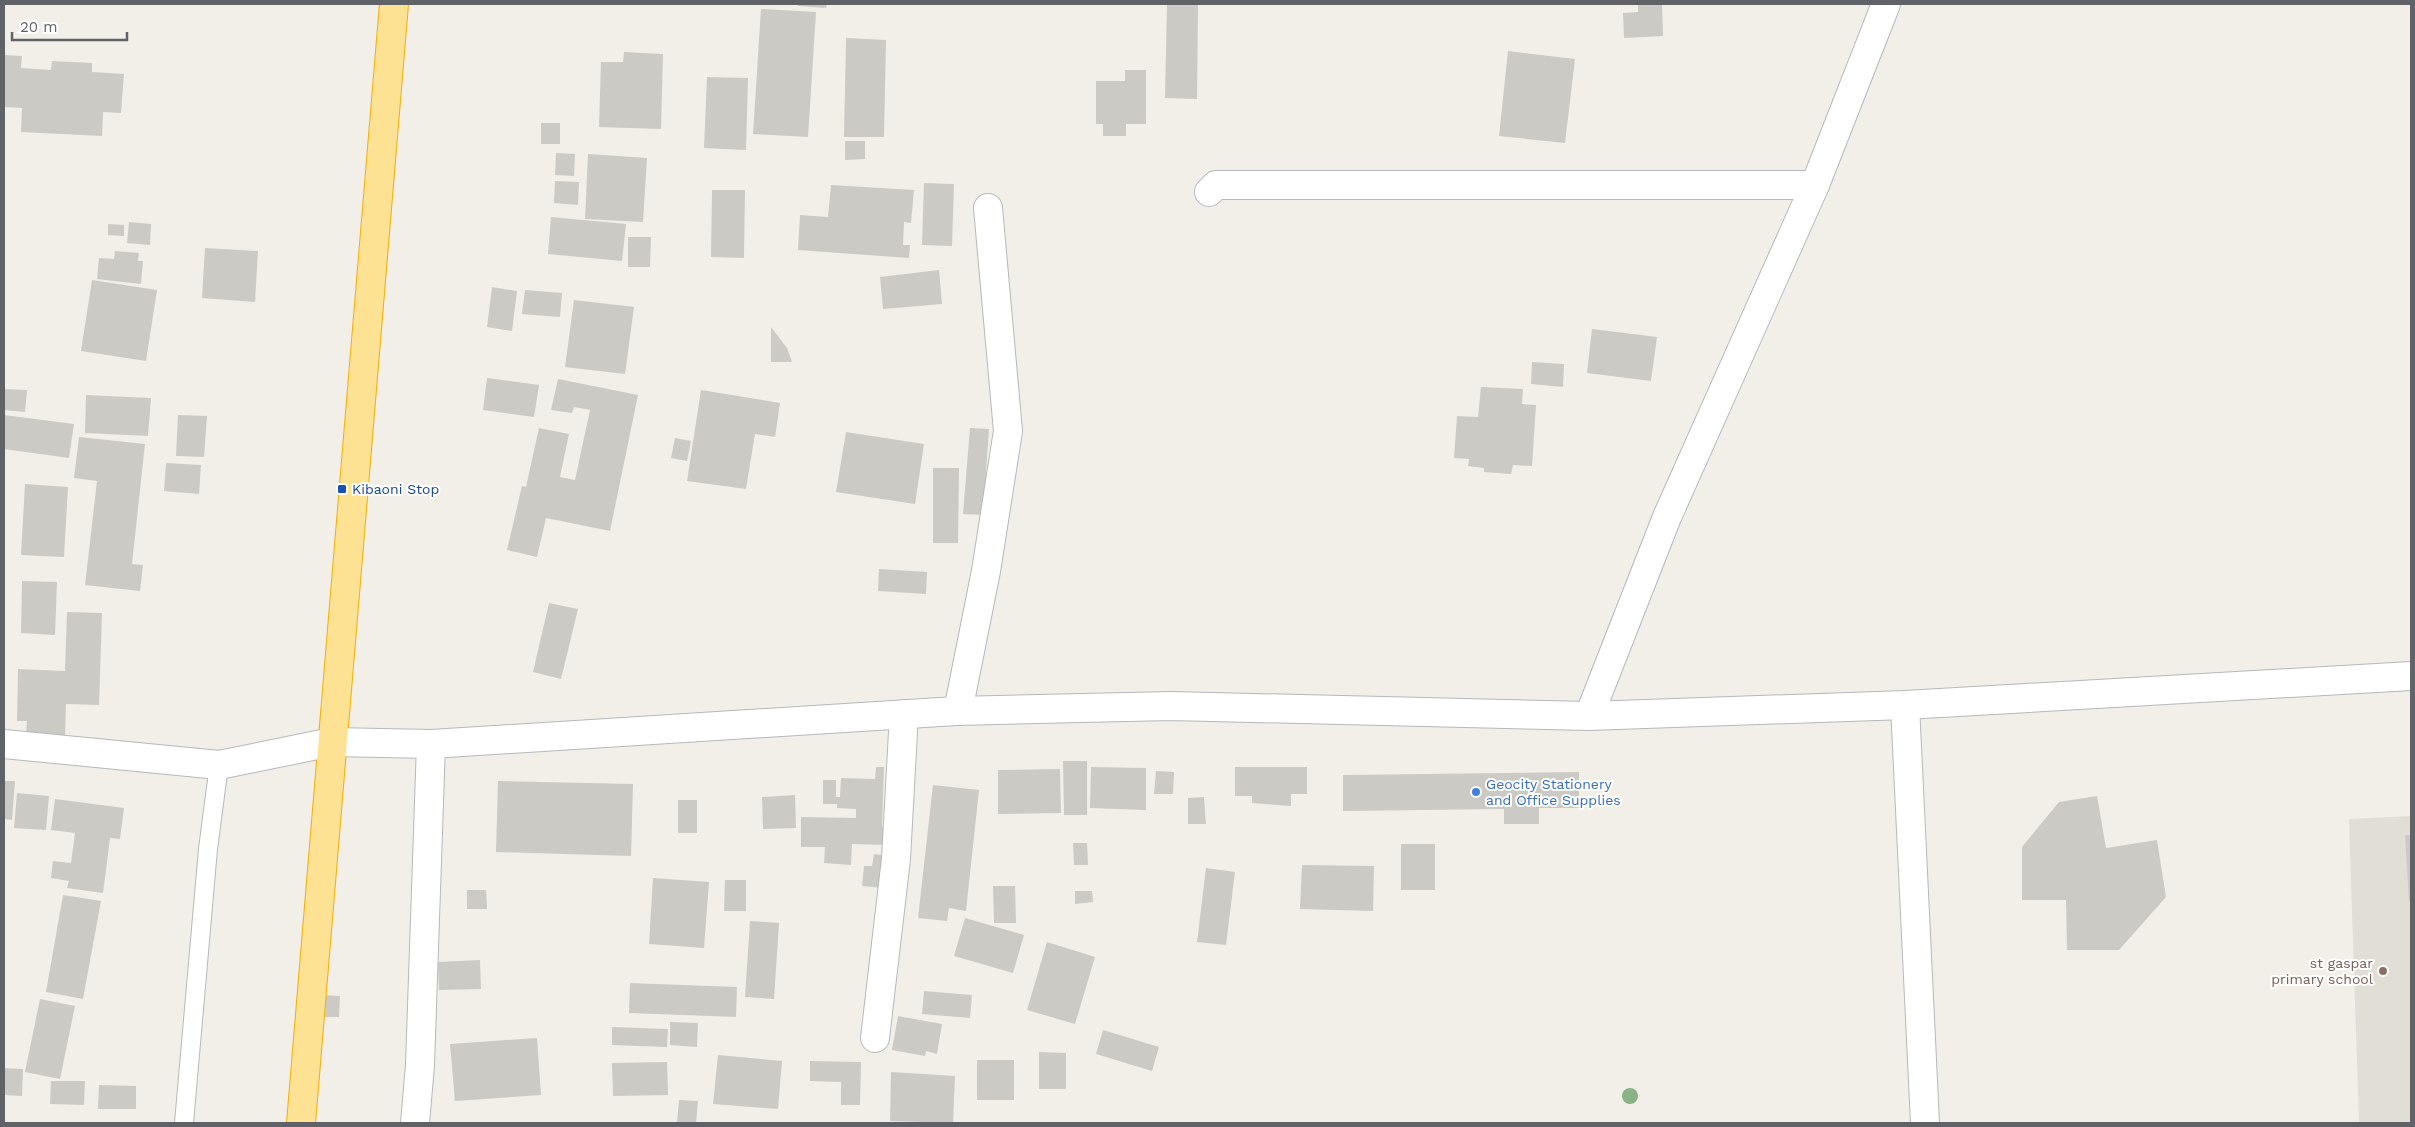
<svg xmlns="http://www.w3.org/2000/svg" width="2415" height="1127" viewBox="0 0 2415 1127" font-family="'Work Sans',sans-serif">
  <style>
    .education { fill: #e1ded6 }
    .building { fill: #cccac5 }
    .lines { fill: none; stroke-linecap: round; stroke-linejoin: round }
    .lane-casing { stroke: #b5b8bc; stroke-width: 20 }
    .street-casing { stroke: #b5b8bc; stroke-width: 30 }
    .highway-casing { stroke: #f9ab00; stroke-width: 30 }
    .lane { stroke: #fff; stroke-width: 18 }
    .street { stroke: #fff; stroke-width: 28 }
    .highway { stroke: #fde293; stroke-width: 28 }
    .tree { fill: #89b387 }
    .transit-dot { fill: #1a4fb4; stroke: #fff; stroke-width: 2 }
    .shop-dot { fill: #3f7fe0; stroke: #fff; stroke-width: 2 }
    .education-dot { fill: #8d6e63; stroke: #fff; stroke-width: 2 }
    .labels { text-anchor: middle; stroke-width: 4; stroke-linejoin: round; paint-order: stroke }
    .transit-label { font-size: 14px; fill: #164399; stroke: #fff; text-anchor: start }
    .shop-label { font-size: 14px; fill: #366cbe; stroke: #fff; text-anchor: start }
    .education-label { font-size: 14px; fill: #785e54; stroke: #fff; text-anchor: end }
  </style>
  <rect width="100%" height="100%" fill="#f1efe8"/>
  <polygon class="education" points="2411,816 2411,1123 2359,1123 2349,819"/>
  <g class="building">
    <polygon points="798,4 827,4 826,8 798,6"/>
    <polygon points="1167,4 1198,4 1197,99 1165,98"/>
    <polygon points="1638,4 1662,4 1663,36 1624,38 1623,13 1638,12"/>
    <polygon points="761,9 816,12 808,137 753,134"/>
    <polygon points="846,38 886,40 884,137 844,137"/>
    <polygon points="1508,51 1575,59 1565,143 1499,136"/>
    <polygon points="624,52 663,54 661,129 599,127 601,62 623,62"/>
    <polygon points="4,55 22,56 21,68 51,70 52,61 92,63 92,72 124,74 121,113 103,112 102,136 21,132 22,108 4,107"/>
    <polygon points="1125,70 1146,70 1146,124 1126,124 1126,136 1103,136 1103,124 1096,124 1096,81 1125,81"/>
    <polygon points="707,77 748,78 746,150 704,148"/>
    <rect x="541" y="123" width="19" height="21"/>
    <polygon points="845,141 865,141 865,159 845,160"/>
    <polygon points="556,153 575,154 574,176 555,175"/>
    <polygon points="588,154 647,158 643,222 585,219"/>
    <polygon points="555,181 579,182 578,205 554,203"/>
    <polygon points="924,183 954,184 952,246 922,245"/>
    <polygon points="831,185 914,190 911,223 904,222 903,245 910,245 909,258 798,250 800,215 828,217"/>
    <polygon points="712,190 745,190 744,258 711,257"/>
    <polygon points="551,217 626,224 622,261 548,254"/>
    <polygon points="129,222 151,224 150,245 127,243"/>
    <polygon points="108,224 124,225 124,236 108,235"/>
    <polygon points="628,237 651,237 650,267 628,267"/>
    <polygon points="205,248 258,251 255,302 202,298"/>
    <polygon points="115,251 139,253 138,261 143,261 141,284 97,279 99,258 114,259"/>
    <polygon points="939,270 942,304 883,309 880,277"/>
    <polygon points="92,280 157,290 146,361 81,351"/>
    <polygon points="492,287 517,291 512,331 487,327"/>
    <polygon points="525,290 562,293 560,317 522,314"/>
    <polygon points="574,300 634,307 625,374 565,367"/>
    <polygon points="771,327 787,348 792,362 771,362"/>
    <polygon points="1592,329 1657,337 1651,381 1587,373"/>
    <polygon points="1532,362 1564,364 1563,387 1531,384"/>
    <polygon points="487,378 539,385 534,417 483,410"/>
    <polygon points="558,379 638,395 610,531 546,518 537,557 507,550 522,486 526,487 539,428 569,434 560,477 575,480 590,410 574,407 572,413 551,410"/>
    <polygon points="1481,387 1523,389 1522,404 1536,405 1532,466 1513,465 1511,474 1484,472 1484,468 1468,466 1469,459 1454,458 1457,416 1478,417"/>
    <polygon points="4,389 27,390 25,412 4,410"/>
    <polygon points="701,390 780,403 775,437 755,434 746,489 687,481"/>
    <polygon points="86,395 151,398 148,436 85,433"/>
    <polygon points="4,415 74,424 69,458 4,449"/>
    <polygon points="178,415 207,416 204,457 176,456"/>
    <polygon points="970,428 989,429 983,515 963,514"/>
    <polygon points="846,432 924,444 915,504 836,492"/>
    <polygon points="79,437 145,444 132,564 143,565 140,591 85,585 97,481 74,478"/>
    <polygon points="675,438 691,441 687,461 671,458"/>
    <polygon points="166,463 201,465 199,494 164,491"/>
    <polygon points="933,468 959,468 958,543 933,543"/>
    <polygon points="25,484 68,487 64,557 21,555"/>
    <polygon points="879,569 927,572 926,594 878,591"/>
    <polygon points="22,581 57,582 55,635 21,633"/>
    <polygon points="549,603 578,609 561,679 533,672"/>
    <polygon points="67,612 102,613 99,705 66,704 65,737 26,736 27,721 17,721 18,669 65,671"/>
    <polygon points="1063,761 1087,761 1087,815 1064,815"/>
    <polygon points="876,767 884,767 882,827 888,827 888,845 852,844 851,865 824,863 825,847 801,847 801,817 856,818 856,809 837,808 837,804 823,804 823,780 836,780 836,797 840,797 841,778 875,779"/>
    <polygon points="1091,767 1146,768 1146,810 1090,808"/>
    <polygon points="1235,767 1307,767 1307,794 1291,794 1291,806 1252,803 1252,796 1235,796"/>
    <polygon points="1060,769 1061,813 998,814 998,770"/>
    <polygon points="1156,771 1174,772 1173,794 1154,794"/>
    <polygon points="1579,772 1579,808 1539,808 1539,824 1504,824 1504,809 1343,811 1343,775"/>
    <polygon points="4,781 15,781 12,820 4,819"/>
    <polygon points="498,781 633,784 631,856 496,852"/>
    <polygon points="933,785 979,790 966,911 949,908 947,921 918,918"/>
    <polygon points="17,793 49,796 46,830 14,828"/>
    <polygon points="795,795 796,828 763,829 762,797"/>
    <polygon points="2097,796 2106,848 2157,840 2166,897 2119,950 2067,950 2066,900 2022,900 2022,847 2059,802"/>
    <polygon points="1204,797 1206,824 1188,824 1188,798"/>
    <polygon points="55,799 124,808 120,839 110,838 103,893 67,888 69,881 51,878 53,861 71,863 75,833 51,830"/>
    <rect x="678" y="800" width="19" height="33"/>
    <polygon points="2405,835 2411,835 2411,901 2409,901"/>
    <polygon points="1073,843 1087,843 1088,865 1074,865"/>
    <rect x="1401" y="844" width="34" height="46"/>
    <polygon points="874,854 888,856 884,888 862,886 864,866 872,866"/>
    <polygon points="1302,865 1374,866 1373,911 1300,909"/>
    <polygon points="1206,868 1235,872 1226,945 1197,942"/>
    <polygon points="653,878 709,882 704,948 649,944"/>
    <polygon points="725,880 746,880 746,911 724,911"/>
    <polygon points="993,886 1015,886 1016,923 994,923"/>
    <polygon points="467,890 486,890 487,909 467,909"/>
    <polygon points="1075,891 1092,891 1093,902 1075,904"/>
    <polygon points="63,895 101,901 83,999 46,992"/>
    <polygon points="965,918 1024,935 1013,973 954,956"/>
    <polygon points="750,921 779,923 774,999 745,997"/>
    <polygon points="1047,942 1095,957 1075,1024 1027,1010"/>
    <polygon points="480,960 481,989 439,990 438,962"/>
    <polygon points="630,983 737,987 736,1017 629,1013"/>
    <polygon points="924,991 972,995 970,1018 922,1014"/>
    <polygon points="324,995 340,996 339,1017 324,1017"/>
    <polygon points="40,999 75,1006 60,1079 25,1072"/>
    <polygon points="898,1016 942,1024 937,1054 926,1051 925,1056 892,1050"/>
    <polygon points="670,1022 698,1023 697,1047 670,1045"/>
    <polygon points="612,1027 668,1029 667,1047 612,1045"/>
    <polygon points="1103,1030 1159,1047 1152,1071 1096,1054"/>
    <polygon points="537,1038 541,1095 455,1101 450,1044"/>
    <polygon points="1039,1052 1066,1053 1066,1089 1039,1089"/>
    <polygon points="718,1055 782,1061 778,1109 713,1104"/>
    <rect x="977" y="1060" width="37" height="40"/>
    <polygon points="810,1061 861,1062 860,1105 841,1105 841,1082 810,1081"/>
    <polygon points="667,1062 668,1095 613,1096 612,1063"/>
    <polygon points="4,1068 23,1069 22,1096 4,1095"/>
    <polygon points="891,1072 955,1076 953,1123 890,1121"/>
    <polygon points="51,1081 85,1081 84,1105 50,1104"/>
    <polygon points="99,1085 136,1086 136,1109 98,1109"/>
    <polygon points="679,1100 698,1101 696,1123 677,1123"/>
  </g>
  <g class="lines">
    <defs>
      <polyline id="lane" points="184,1123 208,849 219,765"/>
      <g id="street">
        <polyline points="1209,192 1216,185 1815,185"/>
        <polyline points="1905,705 1925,1123"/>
        <polyline points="958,711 986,571 1008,431 988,208"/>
        <polyline points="1589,716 1667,517 1815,185 1886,4"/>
        <polyline points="4,744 219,765 332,742 431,744 956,711 1171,706 1589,716 1905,705 2411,676"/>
        <polyline points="875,1038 896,859 904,714"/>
        <polyline points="415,1123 420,1065 431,744"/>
      </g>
      <polyline id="highway" points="301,1123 394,4"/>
    </defs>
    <use href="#lane" class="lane-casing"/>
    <use href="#street" class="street-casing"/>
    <use href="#highway" class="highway-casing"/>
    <use href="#lane" class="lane"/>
    <use href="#street" class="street"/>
    <use href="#highway" class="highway"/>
  </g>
  <circle class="tree" cx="1630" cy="1096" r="8"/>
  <rect class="transit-dot" x="337" y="484" width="10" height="10" rx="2.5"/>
  <circle class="shop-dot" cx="1476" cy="792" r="5"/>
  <circle class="education-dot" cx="2383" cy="971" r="5"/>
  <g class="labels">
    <g class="transit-label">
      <text x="352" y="494">Kibaoni Stop</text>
    </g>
    <g class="shop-label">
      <text x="1486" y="789">Geocity Stationery<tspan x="1486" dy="16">and Office Supplies</tspan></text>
    </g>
    <g class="education-label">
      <text x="2373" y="968">st gaspar<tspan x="2373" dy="16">primary school</tspan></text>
    </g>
  </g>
  <rect width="2415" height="1127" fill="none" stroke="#5f6368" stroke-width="10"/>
  <path d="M12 32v8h115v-8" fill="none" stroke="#5f6368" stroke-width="2.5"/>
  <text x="20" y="32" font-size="15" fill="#5f6368" stroke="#ffffff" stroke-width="4" paint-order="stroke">20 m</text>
</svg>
